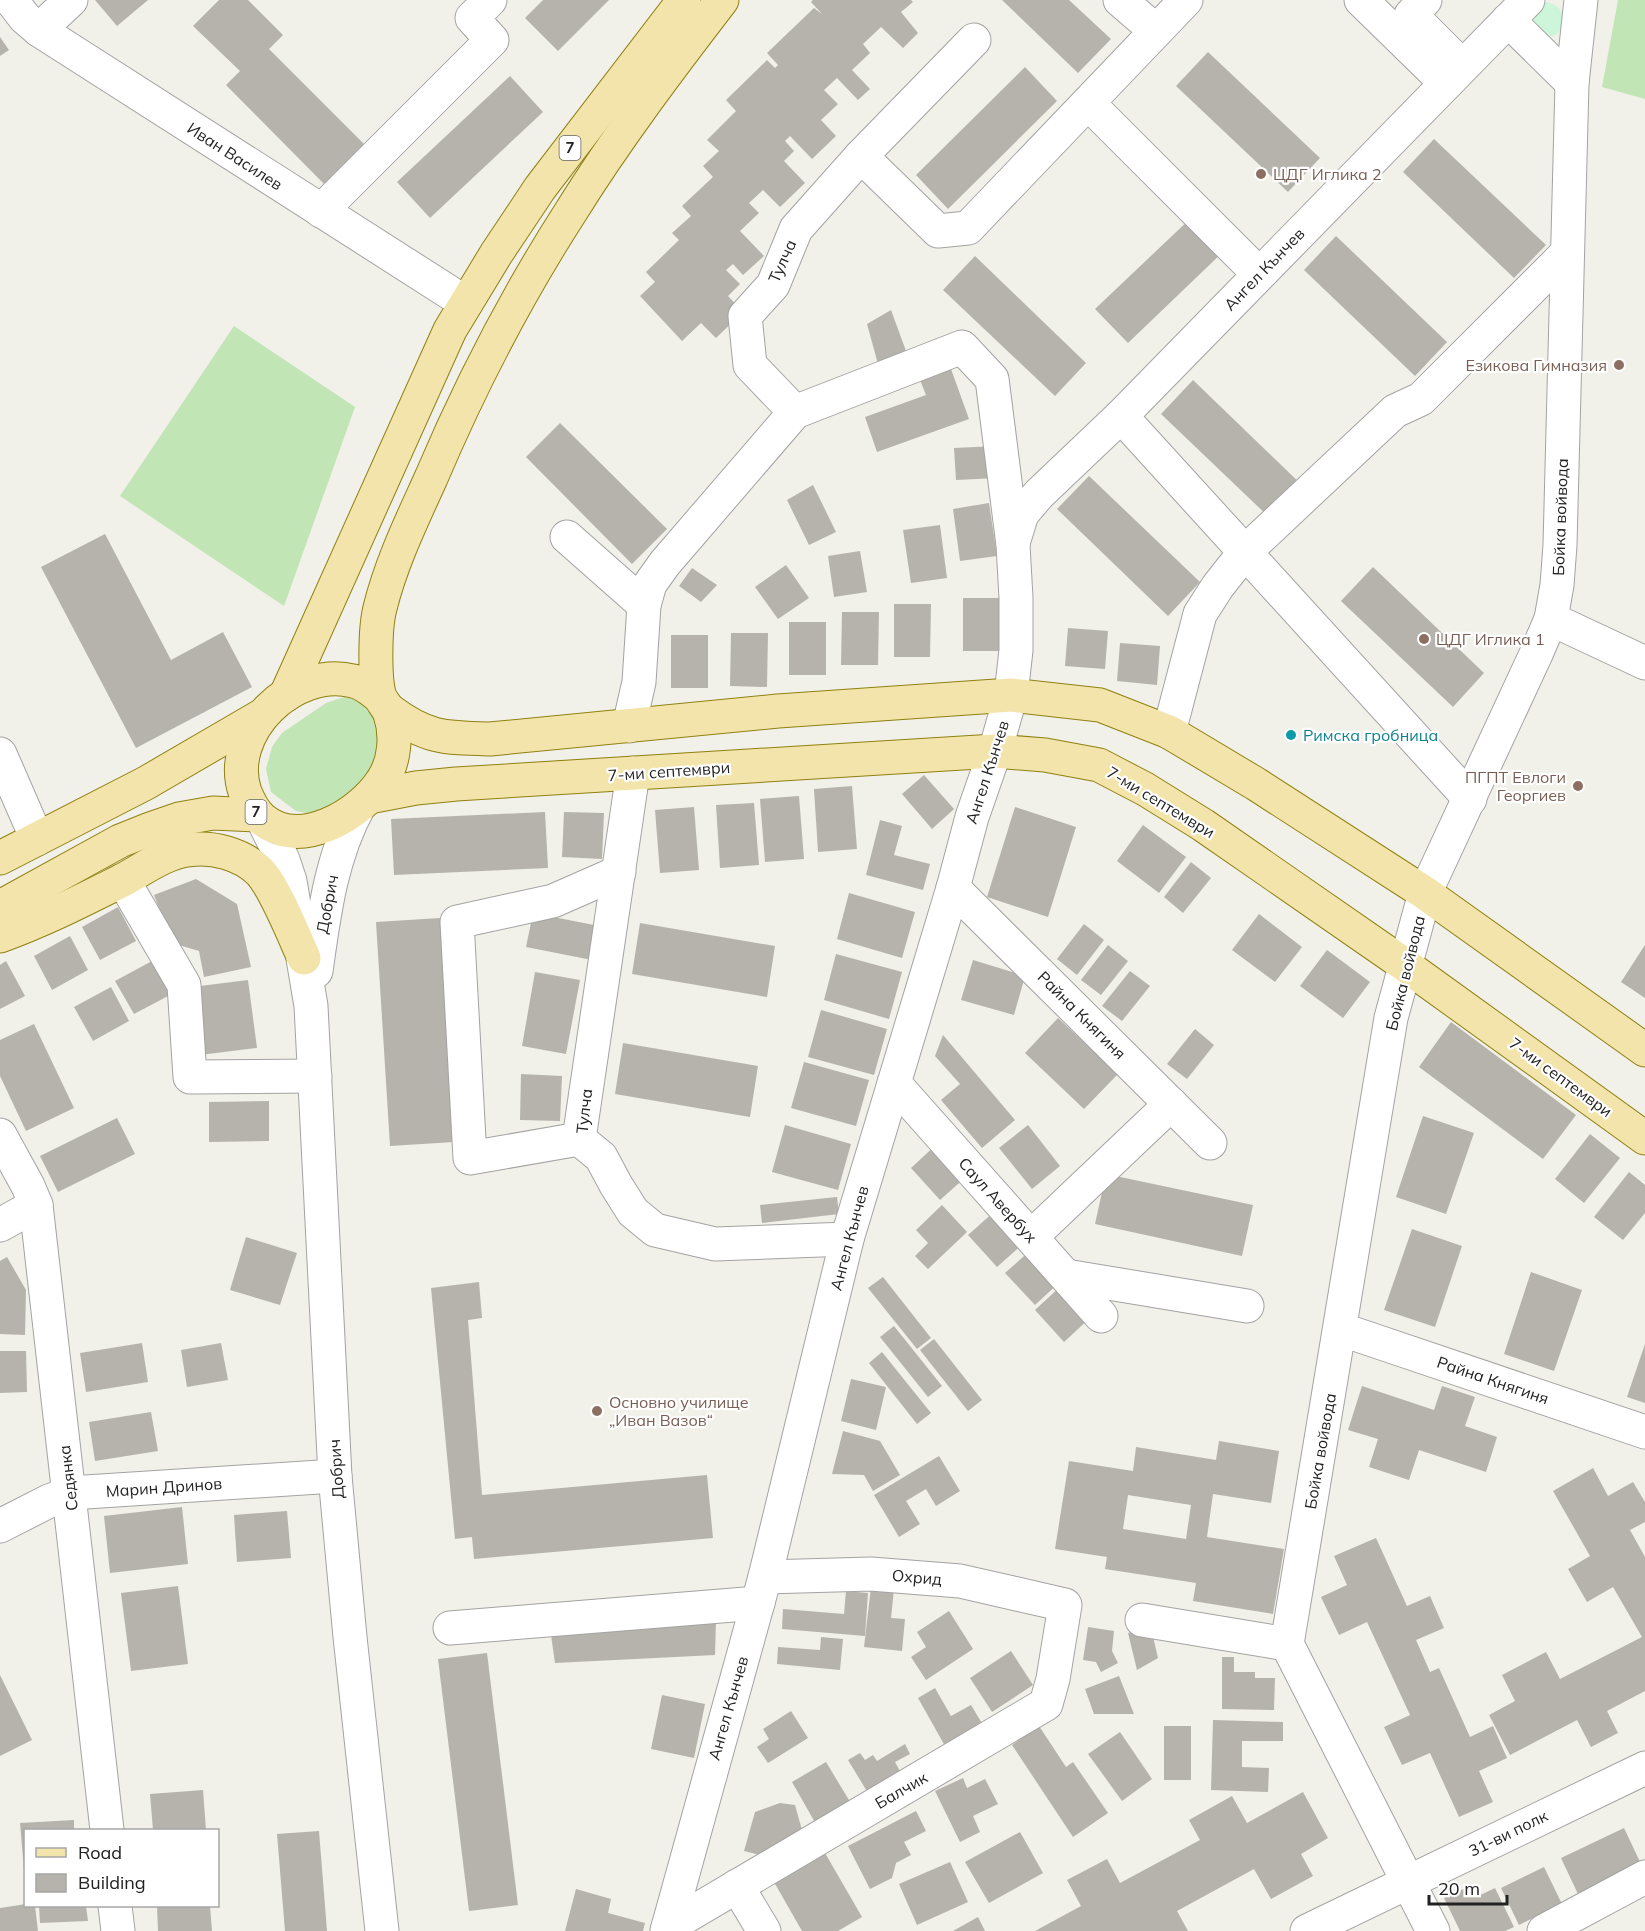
<svg xmlns="http://www.w3.org/2000/svg" width="1645" height="1931" viewBox="0 0 1645 1931" font-family="Mulish,sans-serif">
  <style>
    .grass { fill: #c2e5b5 }
    .park { fill: #ccf5d9 }
    .building { fill: #b6b3ac; fill-rule: evenodd }
    .lines { fill: none; stroke-linecap: round; stroke-linejoin: round }
    .minor-casing { stroke: #a3a3a3; stroke-width: 35 }
    .major-casing { stroke: #8f8110; stroke-width: 35 }
    .minor { stroke: #fff; stroke-width: 33 }
    .major { stroke: #f3e4ac; stroke-width: 33 }
    .education-dot { fill: #8d6e63; stroke: #fff; stroke-width: 2 }
    .culture-dot { fill: #0f9aa8; stroke: #fff; stroke-width: 2 }
    .labels { text-anchor: middle; stroke-width: 4.5; stroke-linejoin: round; paint-order: stroke }
    .shield { fill: #fff; stroke: #646464; stroke-width: 1.5 }
    .shield-label { font-size: 15px; font-weight: bold; fill: #222 }
    .street-label { font-size: 16px; fill: #222; stroke: #fff }
    .education-label { font-size: 16px; fill: #785e54; stroke: #fff; text-anchor: start }
    .culture-label { font-size: 16px; fill: #0d838f; stroke: #fff; text-anchor: start }
  </style>
  <rect width="100%" height="100%" fill="#f1f0e9"/>
  <g class="grass">
    <polygon points="1618,0 1645,0 1645,99 1602,87"/>
    <polygon points="234,326 355,407 284,606 120,496"/>
    <polygon points="344,697 366,702 381,728 377,763 359,791 316,815 296,811 271,792 266,769 272,747 282,733 326,703"/>
  </g>
  <path class="park" d="M1547,2c26,6 22,41 -10,34l-8,-21 12,-12z"/>
  <g class="building">
    <polygon points="95,0 148,0 117,26"/>
    <polygon points="219,0 248,0 283,35 269,49 369,149 329,189 226,85 240,71 193,26"/>
    <polygon points="543,0 609,0 558,51 525,18"/>
    <polygon points="813,0 911,0 913,2 901,12 918,33 903,48 881,27 863,44 870,53 852,70 870,89 858,100 837,78 824,90 838,104 821,120 836,136 812,159 790,136 785,141 794,151 784,161 805,183 780,207 763,190 749,203 759,213 740,231 764,256 743,275 733,264 726,270 740,284 728,296 743,312 716,338 701,323 682,341 640,296 655,282 646,272 679,240 672,233 691,216 682,206 713,177 703,166 719,151 707,140 736,111 726,100 767,60 775,68 778,65 767,53 814,8 822,14 811,2"/>
    <polygon points="1002,0 1069,0 1111,39 1078,73"/>
    <polygon points="0,37 9,50 0,56"/>
    <polygon points="1208,52 1320,158 1288,192 1176,86"/>
    <polygon points="1025,67 1057,101 948,209 916,175"/>
    <polygon points="510,76 543,112 430,218 397,182"/>
    <polygon points="1434,139 1546,245 1514,278 1403,172"/>
    <polygon points="1192,217 1225,250 1128,343 1095,309"/>
    <polygon points="1336,236 1447,342 1415,376 1304,270"/>
    <polygon points="975,256 1086,363 1055,396 943,290"/>
    <polygon points="891,310 906,351 878,364 867,324"/>
    <polygon points="951,369 969,419 877,452 865,417 926,395 920,380"/>
    <polygon points="1193,380 1304,487 1272,520 1161,414"/>
    <polygon points="560,423 667,529 632,564 526,457"/>
    <polygon points="996,446 998,478 956,480 954,448"/>
    <polygon points="1089,476 1200,582 1168,616 1057,509"/>
    <polygon points="813,485 836,532 809,545 787,500"/>
    <polygon points="989,503 997,556 960,561 953,509"/>
    <polygon points="940,525 947,578 911,583 903,530"/>
    <polygon points="105,534 171,660 223,632 252,687 136,748 41,567"/>
    <polygon points="860,551 867,592 834,597 828,556"/>
    <polygon points="786,565 809,598 778,619 755,587"/>
    <polygon points="1373,567 1484,673 1453,707 1341,601"/>
    <polygon points="692,568 717,585 701,602 679,586"/>
    <rect x="963" y="598" width="37" height="53"/>
    <polygon points="894,604 931,604 930,657 894,657"/>
    <polygon points="842,612 879,612 878,665 841,665"/>
    <rect x="789" y="622" width="37" height="53"/>
    <polygon points="1068,628 1108,631 1105,669 1065,666"/>
    <polygon points="731,633 768,633 767,687 730,686"/>
    <rect x="671" y="635" width="37" height="53"/>
    <polygon points="1120,643 1160,646 1157,685 1117,681"/>
    <polygon points="924,775 954,809 932,829 902,794"/>
    <polygon points="852,786 857,849 818,852 814,789"/>
    <polygon points="799,796 804,859 765,862 760,799"/>
    <polygon points="754,803 759,865 720,868 716,805"/>
    <polygon points="694,807 699,870 660,873 655,810"/>
    <polygon points="1015,807 1076,827 1048,917 987,897"/>
    <polygon points="545,812 548,868 394,875 391,819"/>
    <polygon points="564,812 604,813 602,859 562,857"/>
    <polygon points="880,820 902,826 894,855 930,864 923,890 866,875"/>
    <polygon points="1143,825 1186,857 1159,893 1117,861"/>
    <polygon points="1191,862 1211,878 1183,913 1164,897"/>
    <polygon points="196,879 237,904 251,967 204,977 199,951 172,943 154,895"/>
    <polygon points="849,893 915,912 902,958 837,939"/>
    <polygon points="118,907 136,941 100,960 82,927"/>
    <polygon points="533,913 604,927 597,961 526,947"/>
    <polygon points="1259,914 1302,947 1275,982 1232,950"/>
    <polygon points="440,918 454,1142 390,1146 376,922"/>
    <polygon points="640,923 775,946 767,997 632,974"/>
    <polygon points="1084,924 1104,940 1077,975 1057,959"/>
    <polygon points="70,936 88,970 52,990 34,956"/>
    <polygon points="1108,945 1128,961 1101,995 1081,980"/>
    <polygon points="1645,945 1645,998 1621,982"/>
    <polygon points="1327,950 1370,982 1343,1018 1300,986"/>
    <polygon points="836,954 902,972 889,1019 824,1000"/>
    <polygon points="973,960 1025,976 1014,1015 961,1000"/>
    <polygon points="6,961 25,996 0,1009 0,965"/>
    <polygon points="152,961 170,995 134,1014 115,981"/>
    <polygon points="1130,971 1150,986 1122,1021 1102,1006"/>
    <polygon points="535,972 580,980 566,1054 522,1046"/>
    <polygon points="248,980 257,1048 200,1055 192,987"/>
    <polygon points="111,987 129,1021 93,1041 74,1007"/>
    <polygon points="821,1010 887,1029 874,1075 808,1057"/>
    <polygon points="1058,1018 1118,1074 1084,1109 1025,1053"/>
    <polygon points="1451,1022 1576,1115 1543,1159 1419,1067"/>
    <polygon points="34,1024 74,1108 26,1131 0,1076 0,1040"/>
    <polygon points="1195,1029 1214,1045 1187,1079 1167,1064"/>
    <polygon points="943,1035 1015,1120 982,1148 941,1100 960,1084 935,1056"/>
    <polygon points="623,1043 758,1066 750,1117 615,1094"/>
    <polygon points="804,1062 869,1080 856,1126 791,1108"/>
    <polygon points="521,1074 562,1076 560,1121 520,1120"/>
    <polygon points="269,1101 269,1141 209,1142 209,1102"/>
    <polygon points="1423,1116 1474,1133 1446,1214 1396,1197"/>
    <polygon points="117,1118 135,1154 58,1192 40,1156"/>
    <polygon points="785,1125 851,1144 838,1190 772,1172"/>
    <polygon points="1028,1125 1060,1166 1032,1189 999,1148"/>
    <polygon points="1590,1134 1620,1158 1584,1203 1555,1179"/>
    <polygon points="938,1143 967,1176 940,1200 911,1168"/>
    <polygon points="1629,1172 1645,1185 1645,1213 1623,1240 1594,1217"/>
    <polygon points="1106,1174 1253,1205 1242,1256 1095,1224"/>
    <polygon points="837,1197 839,1214 762,1223 760,1205"/>
    <polygon points="942,1205 967,1232 928,1269 915,1256 928,1243 916,1230"/>
    <polygon points="995,1211 1024,1243 997,1267 968,1235"/>
    <polygon points="1412,1229 1462,1246 1435,1327 1384,1310"/>
    <polygon points="246,1237 297,1253 280,1305 230,1290"/>
    <polygon points="1032,1249 1061,1281 1035,1305 1005,1273"/>
    <polygon points="7,1257 26,1290 25,1335 0,1334 0,1261"/>
    <polygon points="1531,1272 1582,1290 1554,1371 1504,1354"/>
    <polygon points="883,1277 931,1338 917,1349 868,1288"/>
    <polygon points="479,1282 482,1318 468,1320 482,1495 707,1475 713,1538 474,1559 472,1537 455,1539 431,1288"/>
    <polygon points="1062,1285 1091,1317 1064,1342 1035,1310"/>
    <polygon points="894,1326 942,1386 928,1397 880,1337"/>
    <polygon points="934,1339 982,1400 968,1411 920,1350"/>
    <polygon points="142,1343 148,1382 86,1392 80,1353"/>
    <polygon points="221,1343 228,1380 187,1387 181,1350"/>
    <polygon points="1645,1344 1645,1403 1627,1397"/>
    <polygon points="0,1351 26,1351 27,1392 0,1393"/>
    <polygon points="882,1352 931,1413 917,1424 869,1363"/>
    <polygon points="851,1379 886,1387 876,1430 841,1421"/>
    <polygon points="1362,1386 1434,1410 1442,1386 1475,1397 1465,1426 1497,1437 1486,1472 1419,1450 1409,1480 1369,1467 1378,1439 1348,1430"/>
    <polygon points="151,1412 158,1451 95,1461 89,1422"/>
    <polygon points="843,1431 880,1441 900,1475 873,1491 864,1475 832,1474"/>
    <path d="M1219,1441l60,10 -8,52 -58,-9 -6,43 77,12 -11,65 -80,-13 3,-18 -91,-14 2,-12 -52,-8 14,-88 64,10 3,-24 80,13zM1128,1495l63,10 -5,34 -63,-10z"/>
    <polygon points="939,1456 960,1491 936,1506 926,1489 906,1501 920,1524 899,1537 874,1495"/>
    <polygon points="1593,1468 1608,1496 1633,1482 1645,1502 1645,1522 1630,1530 1645,1557 1645,1691 1607,1711 1618,1733 1591,1747 1577,1720 1510,1755 1489,1715 1515,1701 1502,1675 1546,1652 1560,1679 1642,1637 1613,1587 1587,1602 1568,1569 1590,1556 1553,1491"/>
    <polygon points="182,1507 188,1564 110,1573 104,1516"/>
    <polygon points="287,1511 291,1558 237,1562 234,1515"/>
    <polygon points="1376,1538 1407,1606 1430,1596 1444,1628 1416,1640 1430,1672 1439,1668 1470,1737 1493,1726 1507,1758 1479,1771 1493,1802 1459,1817 1430,1753 1402,1765 1384,1727 1410,1715 1367,1622 1339,1635 1321,1597 1347,1585 1334,1556"/>
    <polygon points="178,1586 188,1664 131,1671 121,1593"/>
    <polygon points="871,1587 894,1589 891,1618 905,1619 902,1651 864,1647"/>
    <polygon points="846,1591 868,1593 865,1636 782,1629 783,1609 844,1614"/>
    <polygon points="949,1611 973,1649 926,1680 911,1657 926,1647 917,1632"/>
    <polygon points="716,1621 715,1655 555,1663 550,1628"/>
    <polygon points="1088,1627 1114,1631 1112,1651 1118,1663 1101,1672 1096,1662 1083,1660"/>
    <polygon points="1151,1628 1158,1658 1137,1670 1128,1633"/>
    <polygon points="821,1637 843,1639 840,1670 777,1664 778,1647 820,1650"/>
    <polygon points="1011,1651 1033,1685 992,1712 970,1678"/>
    <polygon points="487,1653 518,1905 469,1911 438,1659"/>
    <polygon points="1222,1657 1234,1657 1234,1672 1255,1672 1255,1678 1275,1678 1274,1710 1222,1709"/>
    <polygon points="0,1675 32,1740 0,1756"/>
    <polygon points="1119,1676 1134,1714 1094,1714 1085,1689"/>
    <polygon points="935,1688 951,1716 971,1705 983,1725 945,1746 918,1698"/>
    <polygon points="662,1695 705,1704 694,1758 651,1749"/>
    <polygon points="791,1711 808,1738 768,1763 757,1747 769,1739 763,1729"/>
    <polygon points="1213,1720 1283,1722 1283,1741 1242,1741 1242,1767 1269,1768 1268,1792 1211,1790"/>
    <polygon points="1039,1726 1066,1767 1073,1762 1108,1813 1073,1837 1012,1745"/>
    <rect x="1164" y="1726" width="27" height="54"/>
    <polygon points="1120,1732 1152,1779 1122,1801 1088,1754"/>
    <polygon points="905,1744 910,1754 895,1762 901,1773 868,1793 848,1760 860,1753 865,1760 873,1755 877,1761"/>
    <polygon points="826,1762 852,1805 817,1826 792,1782"/>
    <polygon points="963,1778 967,1788 985,1779 998,1804 973,1816 980,1832 960,1842 935,1791"/>
    <polygon points="203,1790 206,1830 153,1830 150,1794"/>
    <polygon points="1303,1792 1328,1838 1301,1854 1313,1876 1271,1899 1254,1869 1177,1911 1188,1931 1035,1931 1081,1906 1067,1880 1107,1859 1120,1883 1200,1840 1189,1820 1232,1796 1247,1823"/>
    <polygon points="780,1803 795,1805 802,1830 772,1858 744,1851 755,1812"/>
    <polygon points="916,1811 926,1831 904,1842 911,1855 896,1863 892,1878 870,1889 848,1846"/>
    <polygon points="74,1820 74,1830 26,1830 26,1870 24,1870 20,1823"/>
    <polygon points="1624,1828 1641,1864 1578,1894 1561,1858"/>
    <polygon points="319,1831 327,1931 285,1931 277,1834"/>
    <polygon points="1020,1832 1043,1873 989,1903 965,1862"/>
    <polygon points="825,1853 862,1917 838,1931 802,1931 774,1882"/>
    <polygon points="950,1862 968,1902 917,1925 899,1884"/>
    <polygon points="1544,1867 1562,1904 1519,1925 1501,1888"/>
    <polygon points="1470,1886 1476,1897 1495,1888 1514,1927 1505,1931 1460,1931 1444,1898"/>
    <polygon points="576,1889 611,1899 608,1913 645,1923 643,1931 565,1931"/>
    <polygon points="26,1904 35,1906 38,1931 0,1931 0,1908"/>
    <polygon points="39,1906 86,1906 88,1921 40,1923"/>
    <polygon points="157,1906 210,1906 212,1931 158,1931"/>
    <polygon points="978,1917 985,1931 953,1931"/>
  </g>
  <g class="lines">
    <defs>
      <g id="minor">
        <polyline points="11,0 25,18 39,30 466,303"/>
        <polyline points="1120,0 1156,31"/>
        <polyline points="1361,0 1446,83"/>
        <polyline points="1425,0 1411,15 1462,66"/>
        <polyline points="1508,20 1572,83"/>
        <polyline points="39,30 71,0"/>
        <polyline points="1088,103 1259,274"/>
        <polyline points="861,156 974,40"/>
        <polyline points="321,211 492,40 472,18 490,0"/>
        <polyline points="1121,416 1470,799"/>
        <polyline points="567,537 644,605"/>
        <polyline points="1013,543 1022,514 1039,494 1121,416 1528,0"/>
        <polyline points="1551,619 1645,663"/>
        <polyline points="629,726 639,682 644,605 650,584 665,563 795,412 750,365 745,316 773,285 796,229 861,156 938,231 968,228 1186,0"/>
        <polyline points="1169,732 1200,614 1218,586 1245,552 1395,411 1421,399 1566,254"/>
        <polyline points="0,754 37,839"/>
        <polyline points="264,822 283,860 290,881 311,1006 335,1476 350,1637 382,1931"/>
        <polyline points="123,880 184,985 190,1077 315,1076"/>
        <polyline points="953,888 1210,1143"/>
        <path d="M316,971c8,-57 15,-114 43,-165"/>
        <polyline points="894,1083 1101,1316"/>
        <polyline points="0,1135 28,1186 36,1205 107,1830"/>
        <polyline points="579,1139 470,1158 457,922 553,901 619,872"/>
        <polyline points="579,1139 633,773"/>
        <polyline points="579,1139 601,1157 616,1185 633,1212 655,1230 715,1244 847,1239"/>
        <polyline points="0,1225 36,1205"/>
        <polyline points="1031,1237 1171,1104"/>
        <polyline points="1066,1276 1247,1306"/>
        <polyline points="1340,1329 1645,1432"/>
        <polyline points="0,1526 49,1501 70,1493 335,1476"/>
        <polyline points="1142,1620 1287,1644"/>
        <polyline points="450,1628 758,1603"/>
        <polyline points="737,1886 764,1931"/>
        <polyline points="115,1906 118,1931"/>
        <polyline points="668,1927 1046,1704 1053,1679 1065,1605 960,1581 871,1574 765,1577"/>
        <polyline points="667,1931 765,1577 847,1239 953,888 972,817 995,751 1011,695 1016,650 1016,598 1013,545 992,379 962,347 795,412"/>
        <polyline points="1307,1931 1645,1768"/>
        <polyline points="1433,1931 1287,1644 1391,1018 1425,893 1536,654 1551,619 1557,585 1560,545 1572,83 1581,0"/>
        <polyline points="1544,1931 1645,1877"/>
      </g>
      <g id="major">
        <polyline points="286,695 450,330 496,254 540,188 684,0"/>
        <path d="M380,697c-8,-6 -16,-14 -27,-16 -60,-15 -128,52 -108,111 4,10 9,20 17,27 37,32 98,-4 120,-38 13,-19 15,-46 8,-67 -2,-6 -7,-11 -10,-17 -6,-18 -5,-70 0,-89 11,-45 32,-88 51,-130 39,-92 85,-181 139,-265 46,-74 99,-144 152,-213"/>
        <path d="M389,710c37,28 55,28 101,29l288,-28 233,-16 89,10 69,27 87,52 169,109 220,157"/>
        <polyline points="369,797 416,788 456,784 995,751 1045,755 1099,765 1145,789 1203,825 1405,965 1645,1138"/>
        <polyline points="0,858 146,783 261,716"/>
        <polyline points="0,907 120,841 150,829 179,819 213,813 257,815"/>
        <path d="M0,936c42,-15 81,-35 121,-55 21,-11 43,-28 67,-31 24,-4 54,4 72,22 15,16 34,64 44,86"/>
      </g>
    </defs>
    <use href="#minor" class="minor-casing"/>
    <use href="#major" class="major-casing"/>
    <use href="#minor" class="minor"/>
    <use href="#major" class="major"/>
  </g>
  <g class="education-dot">
    <circle cx="1261" cy="174" r="6"/>
    <circle cx="1619" cy="365" r="6"/>
    <circle cx="1424" cy="639" r="6"/>
    <circle cx="1578" cy="786" r="6"/>
    <circle cx="597" cy="1411" r="6"/>
  </g>
  <circle class="culture-dot" cx="1291" cy="735" r="6"/>
  <g class="labels">
    <g class="shield">
      <rect x="559.5" y="136" width="21" height="24" rx="4.5"/>
      <rect x="245.5" y="800" width="21" height="24" rx="4.5"/>
    </g>
    <g class="shield-label">
      <text x="570" y="153">7</text>
      <text x="256" y="817">7</text>
    </g>
    <g class="street-label">
      <text transform="translate(235 156) rotate(33)" y="6">Иван Василев</text>
      <text transform="translate(782 261) rotate(-66)" y="6">Тулча</text>
      <text transform="translate(1264 269) rotate(-46)" y="6">Ангел Кънчев</text>
      <text transform="translate(1560 517) rotate(-88)" y="6">Бойка войвода</text>
      <text transform="translate(669 771) rotate(-4)" y="6">7-ми септември</text>
      <text transform="translate(987 772) rotate(-72)" y="6">Ангел Кънчев</text>
      <text transform="translate(1161 802) rotate(31)" y="6">7-ми септември</text>
      <text transform="translate(327 904) rotate(-79)" y="6">Добрич</text>
      <text transform="translate(1405 973) rotate(-76)" y="6">Бойка войвода</text>
      <text transform="translate(1082 1015) rotate(45)" y="6">Райна Княгиня</text>
      <text transform="translate(1561 1077) rotate(36)" y="6">7-ми септември</text>
      <text transform="translate(584 1111) rotate(-84)" y="6">Тулча</text>
      <text transform="translate(998 1200) rotate(48)" y="6">Саул Авербух</text>
      <text transform="translate(849 1238) rotate(-75)" y="6">Ангел Кънчев</text>
      <text transform="translate(1493 1380) rotate(19)" y="6">Райна Княгиня</text>
      <text transform="translate(1320 1451) rotate(-80)" y="6">Бойка войвода</text>
      <text transform="translate(336 1469) rotate(-94)" y="6">Добрич</text>
      <text transform="translate(68 1478) rotate(-97)" y="6">Седянка</text>
      <text transform="translate(164 1487) rotate(-4)" y="6">Марин Дринов</text>
      <text transform="translate(917 1577) rotate(5)" y="6">Охрид</text>
      <text transform="translate(728 1708) rotate(-74)" y="6">Ангел Кънчев</text>
      <text transform="translate(901 1790) rotate(-30)" y="6">Балчик</text>
      <text transform="translate(1508 1833) rotate(-26)" y="6">31-ви полк</text>
    </g>
    <g class="education-label">
      <text x="1273" y="180">ЦДГ Иглика 2</text>
      <text x="1607" y="371" text-anchor="end">Езикова Гимназия</text>
      <text x="1436" y="645">ЦДГ Иглика 1</text>
      <text x="1566" y="783" text-anchor="end">ПГПТ Евлоги<tspan x="1566" dy="18">Георгиев</tspan></text>
      <text x="609" y="1408">Основно училище<tspan x="609" dy="18">„Иван Вазов“</tspan></text>
    </g>
    <g class="culture-label">
      <text x="1303" y="741">Римска гробница</text>
    </g>
  </g>
  <rect x="24" y="1829" width="195" height="78" fill="#ffffff" stroke="#a7a7a7" stroke-width="1.5"/>
  <rect x="36" y="1848" width="30" height="9" fill="#f3e4ac" stroke="#a7a7a7" stroke-width="1.5"/>
  <text x="78" y="1859" font-size="18" fill="#222222">Road</text>
  <rect x="36" y="1874" width="30" height="18" fill="#b6b3ac" stroke="#a7a7a7" stroke-width="1.5"/>
  <text x="78" y="1889" font-size="18" fill="#222222">Building</text>
  <path d="M1429 1895v9h78v-9" fill="none" stroke="#222222" stroke-width="3"/>
  <text x="1438" y="1895" font-size="18" fill="#222222" stroke="#ffffff" stroke-width="4.5" paint-order="stroke">20 m</text>
</svg>
